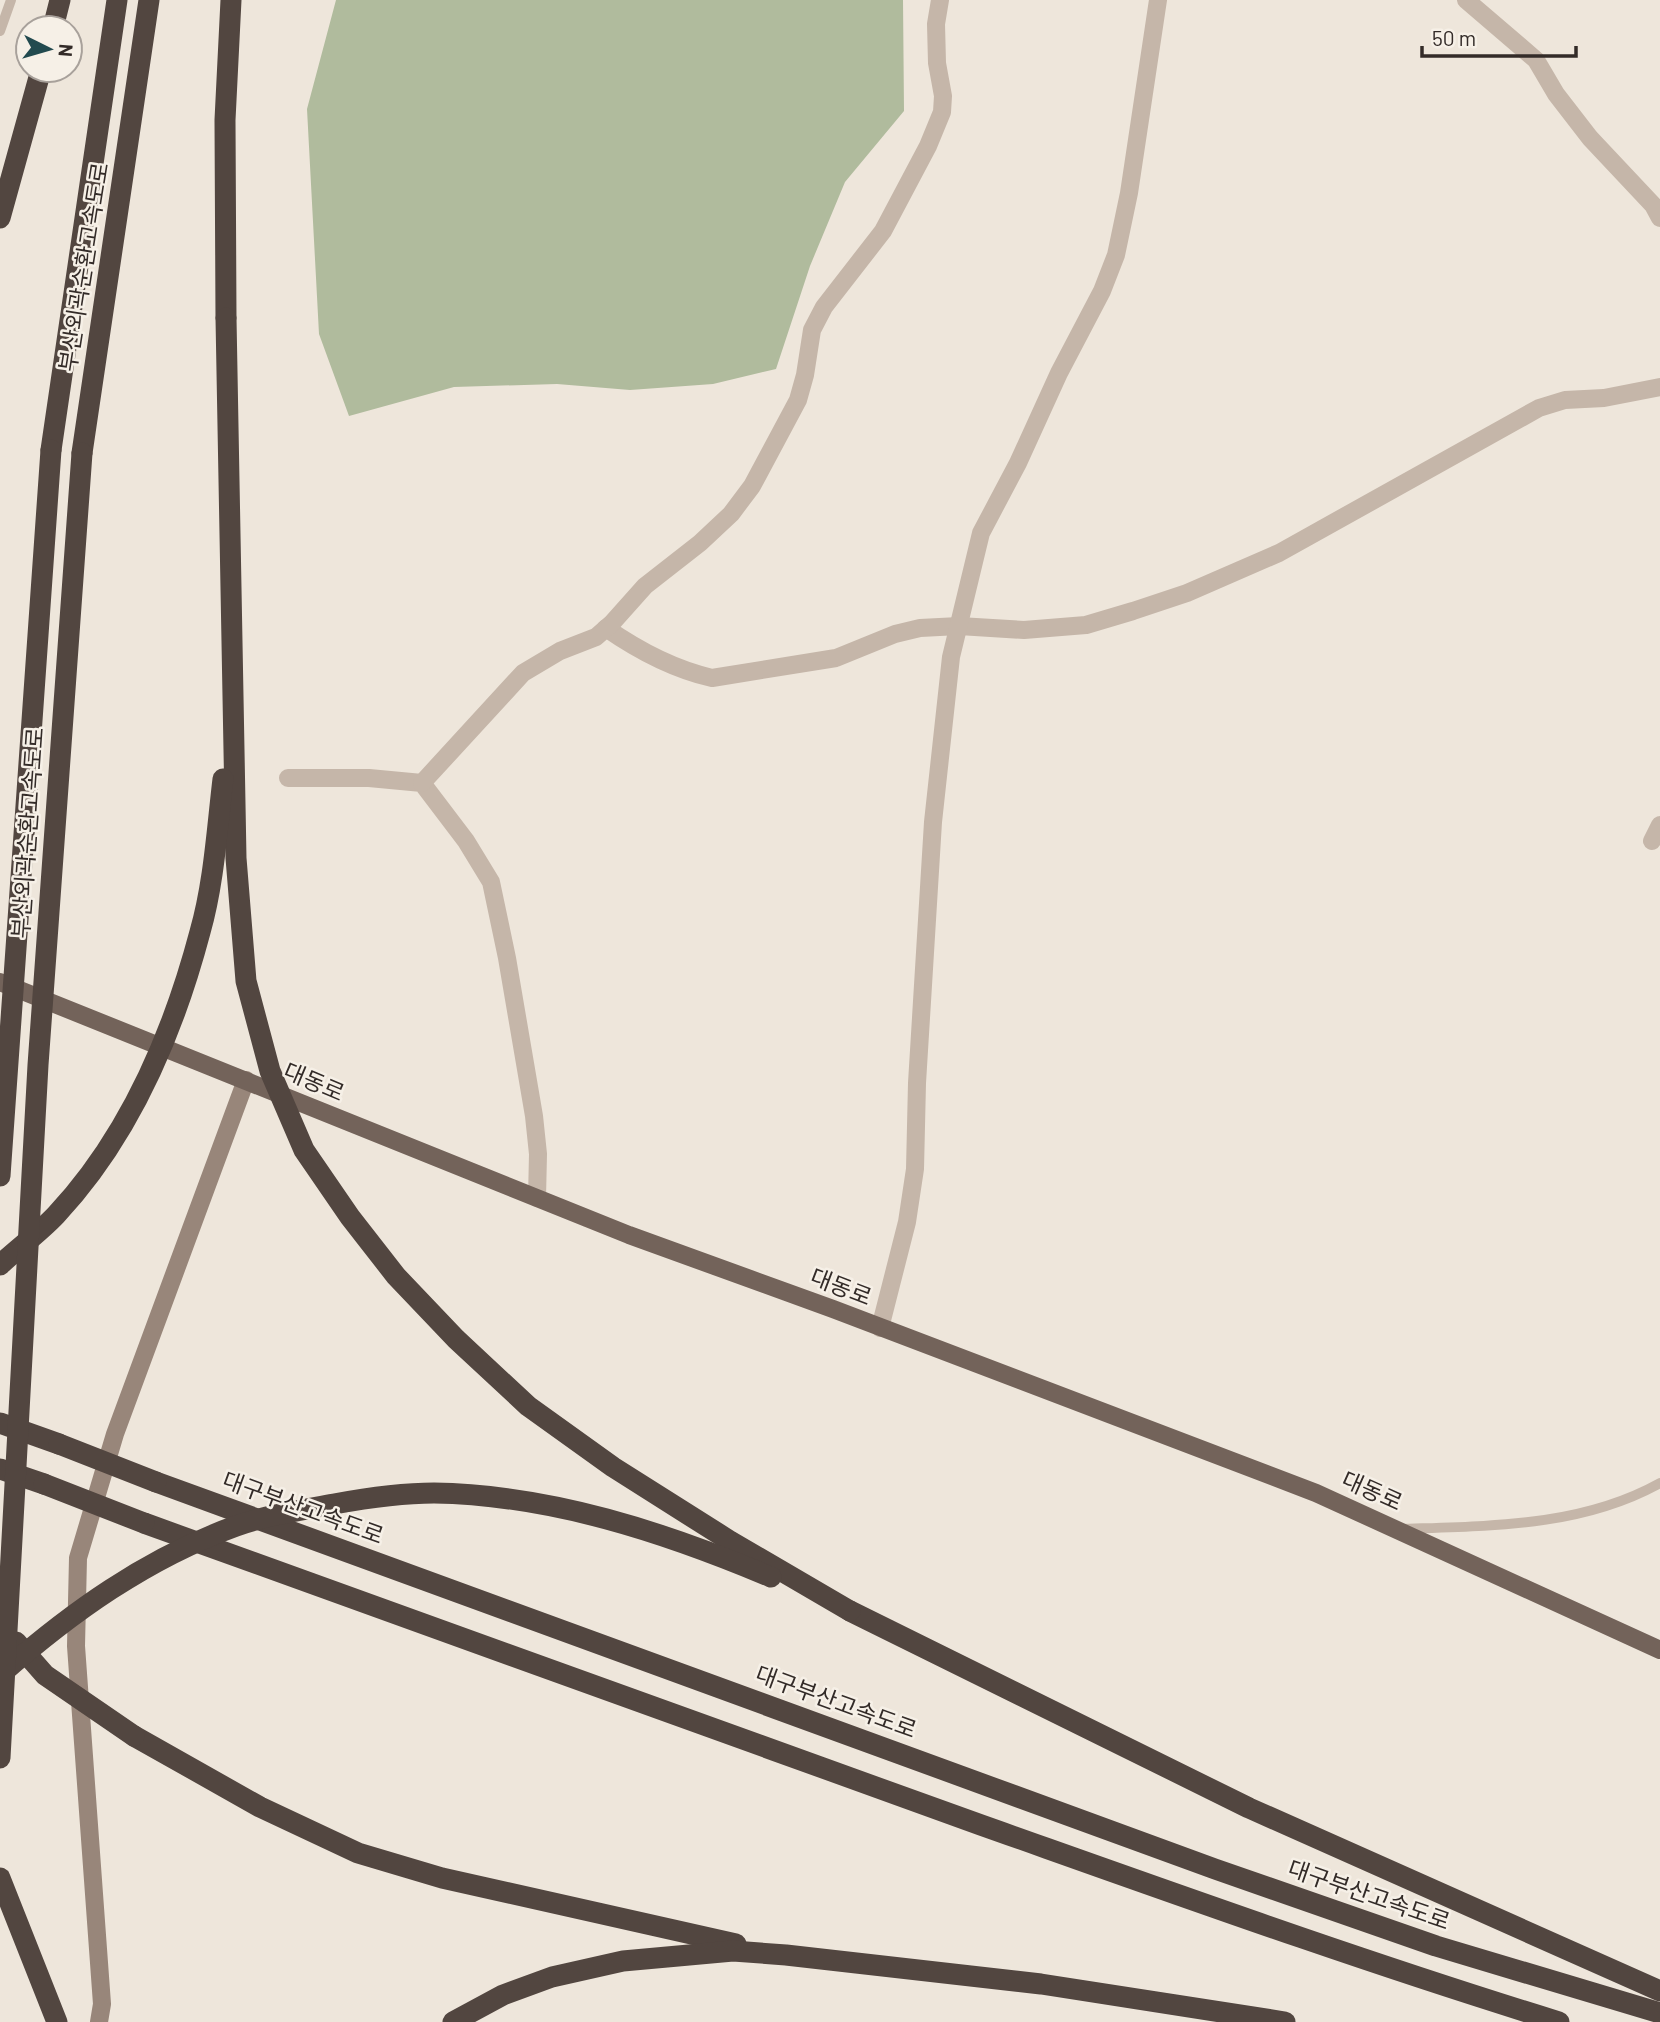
<svg xmlns="http://www.w3.org/2000/svg" width="1660" height="2022" viewBox="0 0 1660 2022" font-family="Barlow,'Noto Sans KR',sans-serif">
  <style>
    .green { fill: #b0bb9d }
    .lines { fill: none; stroke-linecap: round; stroke-linejoin: round }
    .lane { stroke: #c5b6a9; stroke-width: 10 }
    .street { stroke: #c5b6a9; stroke-width: 18 }
    .secondary { stroke: #98867a; stroke-width: 18 }
    .primary { stroke: #73635a; stroke-width: 18 }
    .highway { stroke: #524640; stroke-width: 21 }
    .highway-bridge { stroke: #524640; stroke-width: 21 }
    .labels { text-anchor: middle; stroke-width: 5; stroke-linejoin: round; paint-order: stroke }
    .street-label { font-size: 23px; fill: #332b28; stroke: #f6f0e7 }
  </style>
  <rect width="100%" height="100%" fill="#eee6db"/>
  <polygon class="green" points="336,0 903,0 904,111 845,182 810,266 776,369 713,384 630,390 557,384 454,387 349,416 319,334 307,109"/>
  <g class="lines">
    <g class="lane">
      <polyline points="0,31 11,0"/>
      <path d="M1400,1529c89,-3 181,-2 260,-46"/>
    </g>
    <g class="street">
      <polyline points="1466,0 1536,60 1556,94 1590,138 1653,205 1660,218"/>
      <path d="M606,628c33,23 67,41 106,50l124,-20 59,-24 25,-6 39,-2 65,4 62,-5 47,-14 54,-18 92,-40 260,-145 26,-8 39,-2 56,-11"/>
      <polyline points="288,778 369,778 422,783 466,841 491,882 507,958 534,1116 538,1154 537,1198"/>
      <polyline points="422,783 523,673 560,651 596,637 612,623 645,586 700,543 731,514 752,486 798,400 805,375 812,330 824,307 883,231 928,146 942,112 943,96 937,63 936,24 940,0"/>
      <polyline points="1652,841 1660,825"/>
      <polyline points="880,1328 907,1222 915,1169 917,1083 933,822 951,657 981,533 1018,463 1059,373 1102,291 1116,255 1129,193 1158,0"/>
    </g>
    <polyline class="secondary" points="99,2022 102,2004 76,1646 78,1558 115,1434 246,1080"/>
    <polyline class="primary" points="0,982 629,1235 833,1309 1316,1493 1660,1650"/>
    <g class="highway">
      <polyline points="53,28 60,0"/>
      <polyline points="0,218 41,70"/>
      <polyline points="226,318 225,120 231,0"/>
      <polyline points="51,450 117,0"/>
      <polyline points="82,453 149,0"/>
      <polyline points="0,1423 59,1444"/>
      <polyline points="0,1469 44,1484"/>
      <polyline points="156,1482 1215,1869 1436,1946 1660,2013"/>
      <path d="M144,1523c279,101 558,202 837,302 192,68 383,137 578,197"/>
      <polyline points="850,1611 1249,1808 1660,1991"/>
      <polyline points="134,1736 260,1807 358,1853 442,1878 736,1944"/>
      <polyline points="0,1878 57,2022"/>
      <polyline points="453,2022 503,1995 552,1977 623,1961 733,1951 786,1955 1041,1984 1285,2022"/>
    </g>
    <g class="highway-bridge">
      <polyline points="226,318 236,858 246,981 270,1071 304,1150 350,1217 396,1276 456,1339 528,1406 613,1467 730,1541 850,1611"/>
      <polyline points="0,1176 51,450"/>
      <path d="M0,1265c18,-17 39,-32 56,-50 73,-78 117,-181 144,-283 14,-49 17,-103 23,-153"/>
      <polyline points="59,1444 156,1482"/>
      <polyline points="44,1484 144,1523"/>
      <polyline points="16,1642 45,1675 134,1736"/>
      <path d="M0,1675c70,-62 147,-117 236,-149 31,-11 66,-16 98,-22 33,-6 67,-11 100,-11 117,2 230,39 337,84"/>
      <polyline points="0,1758 38,1065 82,453"/>
    </g>
  </g>
  <g class="labels">
    <g class="street-label">
      <text transform="translate(84 267) rotate(-81)" y="8">부산외곽순환고속도로</text>
      <text transform="translate(28 833) rotate(-86)" y="8">부산외곽순환고속도로</text>
      <text transform="translate(314 1082) rotate(23)" y="8">대동로</text>
      <text transform="translate(841 1287) rotate(21)" y="8">대동로</text>
      <text transform="translate(1372 1491) rotate(24)" y="8">대동로</text>
      <text transform="translate(303 1508) rotate(20)" y="8">대구부산고속도로</text>
      <text transform="translate(836 1702) rotate(20)" y="8">대구부산고속도로</text>
      <text transform="translate(1369 1895) rotate(19)" y="8">대구부산고속도로</text>
    </g>
  </g>
  <g transform="translate(49 49) rotate(95)"><circle r="33" fill="#f6f0e7" stroke="#a8a19b" stroke-width="2"/>
  <path d="M0-5L12 26L0 18L-12 26Z" fill="#224a4f"/>
  <text y="-10" font-size="19" font-weight="bold" text-anchor="middle" fill="#332b28">N</text>
  </g>
  <path d="M1422 46v10h154v-10" fill="none" stroke="#332b28" stroke-width="3.5"/>
  <text x="1432" y="46" font-size="21" fill="#332b28" stroke="#f6f0e7" stroke-width="5" paint-order="stroke">50 m</text>
</svg>
